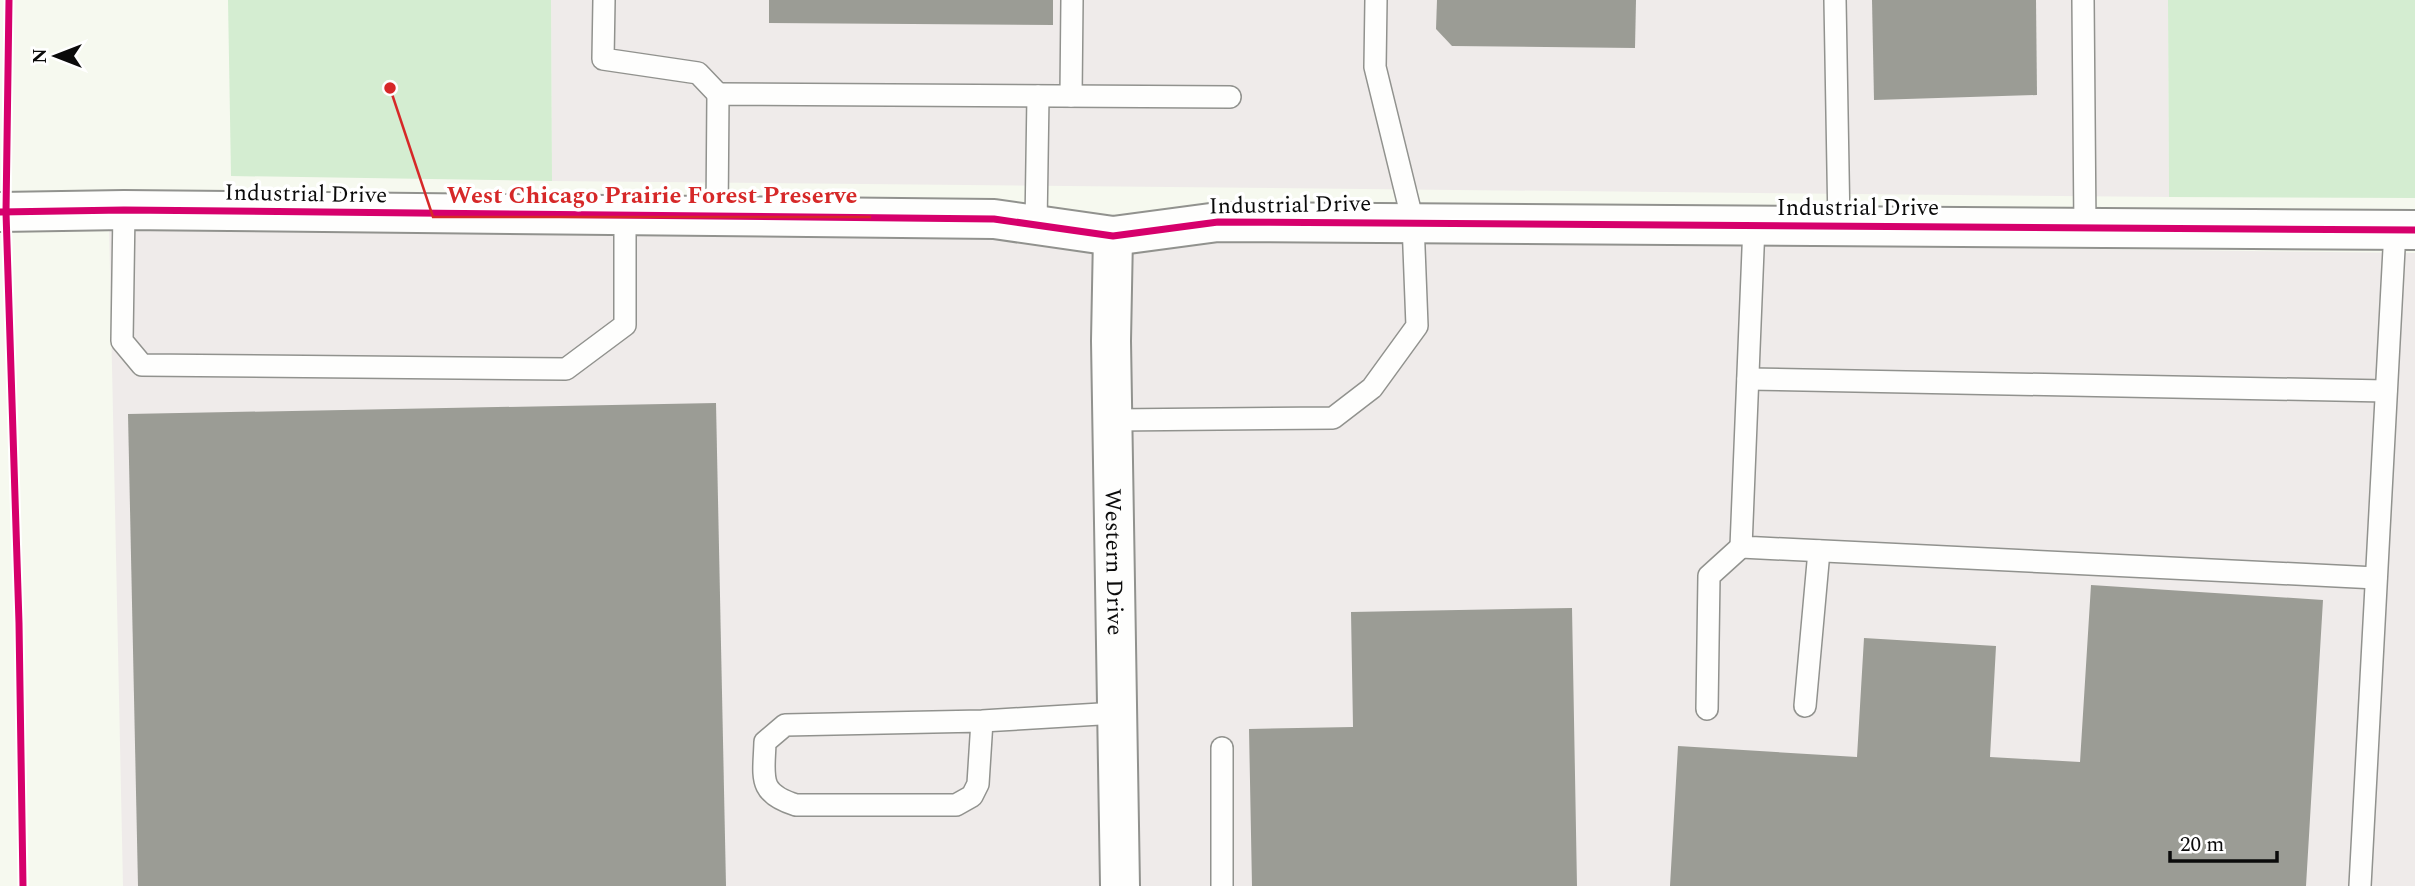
<svg xmlns="http://www.w3.org/2000/svg" width="2415" height="886" viewBox="0 0 2415 886" font-family="Spectral,serif">
  <style>
    .industrial { fill: #efebea }
    .green { fill: #d4edd1 }
    .building { fill: #9b9c95 }
    .lines { fill: none; stroke-linecap: round; stroke-linejoin: round }
    .service-casing { stroke: #91928e; stroke-width: 24 }
    .minor-casing { stroke: #91928e; stroke-width: 42 }
    .service { stroke: #fefefd; stroke-width: 21 }
    .minor { stroke: #fefefd; stroke-width: 38 }
    .cycleway-casing { stroke: #fff; stroke-width: 11 }
    .cycleway { stroke: #d6006c; stroke-width: 7 }
    .labels { text-anchor: middle; stroke-width: 7; stroke-linejoin: round; paint-order: stroke }
    .street-label { font-size: 23px; fill: #0b0b0b; stroke: #fff }
    .leader { fill: none; stroke: #d62828; stroke-width: 2.5 }
    .callout-dot { fill: #d62828; stroke: #fff; stroke-width: 2.5 }
    .callout-label { font-size: 24px; text-anchor: middle; font-weight: bold; fill: #d62828; stroke: #fff; stroke-width: 7; stroke-linejoin: round; paint-order: stroke }
  </style>
  <rect width="100%" height="100%" fill="#f6f9ef"/>
  <g class="industrial">
    <polygon points="551,0 2168,0 2169,197 552,181"/>
    <polygon points="109,225 2415,253 2415,886 123,886"/>
  </g>
  <g class="green">
    <polygon points="228,0 551,0 552,181 231,176"/>
    <polygon points="2168,0 2415,0 2415,198 2169,197"/>
  </g>
  <g class="building">
    <polygon points="769,0 1053,0 1053,25 769,23"/>
    <polygon points="1437,0 1636,0 1635,48 1452,46 1436,29"/>
    <polygon points="1872,0 2036,0 2037,95 1874,100"/>
    <polygon points="716,403 726,886 138,886 128,414"/>
    <polygon points="2091,585 2323,600 2306,886 1670,886 1678,746 1857,757 1864,638 1996,646 1990,757 2080,762"/>
    <polygon points="1572,608 1577,886 1252,886 1249,729 1353,727 1351,612"/>
  </g>
  <g class="lines">
    <defs>
      <g id="service">
        <polyline points="604,0 603,59 698,73 718,94"/>
        <polyline points="1835,0 1839,226"/>
        <polyline points="2083,0 2085,228"/>
        <polyline points="1071,96 1072,0"/>
        <polyline points="124,210 122,341 142,365 566,369 625,325 625,215"/>
        <polyline points="717,217 718,94 1230,97"/>
        <polyline points="1036,225 1038,96"/>
        <polyline points="1754,225 1741,547 2376,578"/>
        <polyline points="1748,379 2386,391"/>
        <polyline points="1113,420 1333,418 1372,388 1417,326 1413,222 1375,67 1376,0"/>
        <polyline points="1805,706 1819,551"/>
        <polyline points="1707,709 1709,576 1741,547"/>
        <path d="M982,721l-4,63 -6,12 -16,9h-160c-39,-12 -32,-28 -31,-63l20,-17 197,-4 135,-8"/>
        <polyline points="1222,748 1222,886"/>
        <polyline points="2360,886 2395,230"/>
      </g>
      <g id="minor">
        <polyline points="0,212 124,210 994,219 1113,236 1218,222 2415,230"/>
        <path id="s1" d="M1113,236l-2,105 9,545"/>
      </g>
    </defs>
    <use href="#service" class="service-casing"/>
    <use href="#minor" class="minor-casing"/>
    <use href="#service" class="service"/>
    <use href="#minor" class="minor"/>
    <defs>
      <g id="cycleway">
        <polyline points="9,0 6,212 19,623 23,886"/>
        <polyline points="0,212 124,210 994,219 1113,236 1218,222 2415,230"/>
      </g>
    </defs>
    <use href="#cycleway" class="cycleway-casing"/>
    <use href="#cycleway" class="cycleway"/>
  </g>
  <g class="labels">
    <g class="street-label">
      <text transform="translate(306 193) rotate(1)" y="8">Industrial Drive</text>
      <text transform="translate(1290 204) rotate(-1)" y="8">Industrial Drive</text>
      <text x="1858" y="215">Industrial Drive</text>
      <text dy="8" stroke="none"><textPath href="#s1" startOffset="326">Western Drive</textPath></text>
    </g>
  </g>
  <path class="leader" d="M390 88L433 217H871"/>
  <circle class="callout-dot" cx="390" cy="88" r="7"/>
  <g class="callout-label">
    <text x="652" y="203">West Chicago Prairie Forest Preserve</text>
  </g>
  <g transform="translate(56 56) rotate(270)" stroke="#ffffff" stroke-width="5" paint-order="stroke">
  <path d="M0-5L12 26L0 18L-12 26Z" fill="#0b0b0b"/>
  <text y="-10" font-size="19" font-weight="bold" text-anchor="middle" fill="#0b0b0b">N</text>
  </g>
  <path d="M2170 851v10h107v-10" fill="none" stroke="#0b0b0b" stroke-width="3.5"/>
  <text x="2180" y="851" font-size="21" fill="#0b0b0b" stroke="#ffffff" stroke-width="5" paint-order="stroke">20 m</text>
</svg>
